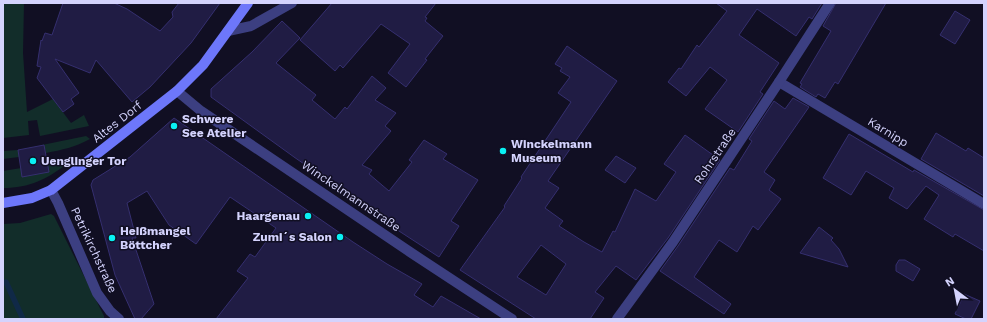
<svg xmlns="http://www.w3.org/2000/svg" width="987" height="322" viewBox="0 0 987 322" font-family="'Work Sans',sans-serif">
  <style>
    .green { fill: #122d2a }
    .lines { fill: none; stroke-linecap: round; stroke-linejoin: round }
    .stream { stroke: #102947; stroke-width: 5.5 }
    .building { fill: #201c44; stroke: #352f6f; fill-rule: evenodd }
    .lane { stroke: #3c3f81; stroke-width: 10 }
    .street { stroke: #3c3f81; stroke-width: 10 }
    .secondary { stroke: #6d77fa; stroke-width: 10 }
    .poi-dot { fill: #09f1f4; stroke: #110f23; stroke-width: 1.5 }
    .labels { text-anchor: middle; stroke-width: 3; stroke-linejoin: round; paint-order: stroke }
    .poi-label { font-size: 12px; font-weight: bold; fill: #d4d3fd; stroke: #110f23; text-anchor: start }
    .street-label { font-size: 12px; fill: #d4d3fd; stroke: #110f23 }
  </style>
  <rect width="100%" height="100%" fill="#110f23"/>
  <g class="green">
    <polygon points="3,3 24,3 23,53 27,112 53,99 71,123 84,115 89,126 40,136 37,120 28,121 29,135 3,138"/>
    <path d="M86,136l4,3c-15,8 -28,11 -44,14l-2,-8h-2z"/>
    <polygon points="18,150 19,157 3,159 3,151"/>
    <path d="M64,161l4,2c-21,16 -38,25 -65,25v-17z"/>
    <polygon points="51,214 54,216 104,316 104,319 3,319 3,224 20,223"/>
  </g>
  <g class="lines">
    <polyline class="stream" points="6,282 23,319"/>
  </g>
  <g class="building">
    <polygon points="63,3 114,3 127,9 160,31 173,17 172,12 179,3 220,3 191,43 150,87 132,102 96,60 90,73 55,59 79,93 71,99 74,104 63,112 37,78 41,67 37,66 41,40 42,41 45,33 52,35"/>
    <polygon points="332,3 436,3 425,17 427,18 425,21 443,36 425,59 427,60 406,87 388,73 410,44 381,24 343,68 340,65 335,71 300,40"/>
    <polygon points="716,3 822,3 812,19 809,17 796,36 757,9 739,35 779,63 760,92 763,94 738,132 705,109 727,80 710,67 686,96 668,82 679,68 681,69 697,45 699,47 727,11"/>
    <polygon points="836,3 886,3 838,84 835,82 825,98 818,94 816,97 800,87 802,84 800,83 831,31 823,26"/>
    <polygon points="955,11 970,20 955,44 940,35"/>
    <polygon points="282,21 300,38 276,63 316,95 312,100 335,119 345,107 347,109 372,76 386,88 375,100 396,113 385,126 391,131 362,165 372,170 369,174 389,191 412,162 409,160 424,140 447,154 443,159 478,180 451,221 459,226 439,257 382,220 353,198 294,157 211,97 211,89 252,52"/>
    <path d="M567,46l50,35 -69,100 11,7 -14,20 18,13 -4,5 25,16 18,10 11,-21 2,1 20,-43 21,12 20,-29 -12,-8 21,-29 35,25 -52,78 -32,42 -20,-14 -21,26 9,6 -14,21h-54l-76,-49 45,-63 -1,-1 18,-28 -1,-1 50,-75 -13,-9 12,-16 -10,-6 2,-3 -7,-4zM541,245l25,19 -20,31 -29,-18z"/>
    <polygon points="793,98 809,107 764,172 775,180 769,190 781,199 758,230 753,226 737,252 719,240 694,277 731,304 724,314 660,271 678,246 730,168 734,170 752,141 749,139 774,101 785,109"/>
    <polygon points="174,118 353,242 387,264 422,284 414,295 433,307 441,296 481,319 216,319 248,278 237,271 250,254 255,257 276,228 230,197 196,244 169,225 147,191 127,203 136,238 132,238 154,304 141,319 135,319 115,275 91,185 93,180 130,157"/>
    <polygon points="936,133 966,151 968,148 984,158 984,196 921,159"/>
    <polygon points="849,134 913,172 914,170 984,210 984,251 955,234 953,237 924,219 939,195 926,186 907,209 889,198 894,188 866,171 851,195 823,178"/>
    <polygon points="44,145 49,172 22,177 18,150"/>
    <polygon points="616,156 636,168 625,183 605,170"/>
    <polygon points="819,227 833,238 831,240 839,249 848,267 800,253"/>
    <polygon points="899,260 905,260 920,269 913,281 896,271 896,265"/>
    <polygon points="964,294 980,301 971,319 966,319 955,314"/>
  </g>
  <g class="lines">
    <polyline class="lane" points="228,31 251,26 292,3"/>
    <g class="street">
      <polyline points="779,82 984,204"/>
      <polyline points="177,91 201,111 410,252 512,319"/>
      <polyline points="51,190 58,203 97,293 110,311 119,319"/>
      <polyline points="617,319 673,242 779,82 830,3"/>
    </g>
    <polyline class="secondary" points="3,203 32,198 51,190 177,91 203,65 248,3"/>
  </g>
  <g class="poi-dot">
    <circle cx="174" cy="126" r="4"/>
    <circle cx="503" cy="151" r="4"/>
    <circle cx="33" cy="161" r="4"/>
    <circle cx="308" cy="216" r="4"/>
    <circle cx="340" cy="237" r="4"/>
    <circle cx="112" cy="238" r="4"/>
  </g>
  <g class="labels">
    <g class="poi-label">
      <text x="182" y="123">Schwere<tspan x="182" dy="14">See Atelier</tspan></text>
      <text x="511" y="148">Winckelmann<tspan x="511" dy="14">Museum</tspan></text>
      <text x="41" y="165">Uenglinger Tor</text>
      <text x="300" y="220" text-anchor="end">Haargenau</text>
      <text x="120" y="235">Heißmangel<tspan x="120" dy="14">Böttcher</tspan></text>
      <text x="332" y="241" text-anchor="end">Zumi´s Salon</text>
    </g>
    <g class="street-label">
      <text transform="translate(117 122) rotate(-38)" y="4">Altes Dorf</text>
      <text transform="translate(888 132) rotate(31)" y="4">Karnipp</text>
      <text transform="translate(715 156) rotate(-56)" y="4">Rohrstraße</text>
      <text transform="translate(351 196) rotate(34)" y="4">Winckelmannstraße</text>
      <text transform="translate(94 250) rotate(65)" y="4">Petrikirchstraße</text>
    </g>
  </g>
  <rect width="987" height="322" fill="none" stroke="#d4d3fd" stroke-width="8"/>
  <g transform="translate(955 290) rotate(328)" stroke="#110f23" stroke-width="3" paint-order="stroke">
  <path d="M0-3L7 15L0 10L-7 15Z" fill="#d4d3fd"/>
  <text y="-6" font-size="11" font-weight="bold" text-anchor="middle" fill="#d4d3fd">N</text>
  </g>
</svg>
